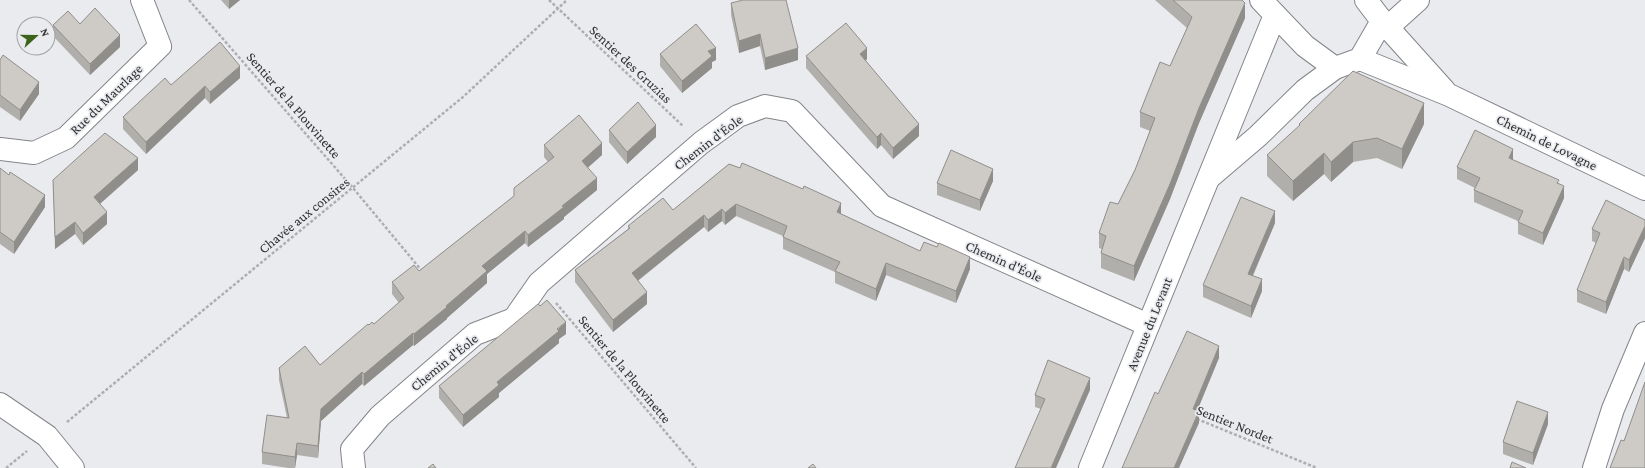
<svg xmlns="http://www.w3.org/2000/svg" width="1645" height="468" viewBox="0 0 1645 468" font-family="'Crimson Pro',serif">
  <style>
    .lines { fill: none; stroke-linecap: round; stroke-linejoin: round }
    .street-casing { stroke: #838589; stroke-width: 24 }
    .secondary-casing { stroke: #838589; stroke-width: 24 }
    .path { stroke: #acaeb1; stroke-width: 2.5; stroke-dasharray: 3 2; stroke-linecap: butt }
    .street { stroke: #fff; stroke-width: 22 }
    .secondary { stroke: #fff; stroke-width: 22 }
    .wall { fill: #b1afab }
    .shaded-wall { fill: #908e8b }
    .building { fill: #cecbc7; stroke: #908e8b }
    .labels { text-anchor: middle; stroke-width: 3.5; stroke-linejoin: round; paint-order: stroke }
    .street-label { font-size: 14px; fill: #2e2f30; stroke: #e9ebef }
  </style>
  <rect width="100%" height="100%" fill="#e9ebef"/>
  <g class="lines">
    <defs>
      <g id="street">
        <polyline points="1261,0 1305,46 1335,68 1360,59 1382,21 1366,0"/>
        <polyline points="1382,21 1444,90"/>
        <polyline points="1388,27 1418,0"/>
        <polyline points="1360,59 1449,95 1645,189"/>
        <polyline points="0,149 34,153 66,138 160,46 142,0"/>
        <polyline points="1210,177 1258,136 1305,90 1335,68"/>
        <polyline points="354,468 352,449 380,416 475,334 514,319 539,283 701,143 738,116 765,106 792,111 882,206 1148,325"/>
        <polyline points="1090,468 1275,15"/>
        <polyline points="1594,468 1613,409 1645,333"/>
      </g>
      <polyline id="secondary" points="0,404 47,436 73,468"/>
    </defs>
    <use href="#street" class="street-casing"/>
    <use href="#secondary" class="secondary-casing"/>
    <g class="path">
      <polyline points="189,0 353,188 422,271"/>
      <polyline points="549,0 683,126"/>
      <polyline points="556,303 696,468"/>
      <polyline points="1197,419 1317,468"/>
      <polyline points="67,422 463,97 567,0"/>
      <polyline points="6,468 27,451"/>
    </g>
    <use href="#street" class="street"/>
    <use href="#secondary" class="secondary"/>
  </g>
  <g class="wall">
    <polygon points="221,0 240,0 229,9"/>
    <polygon points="1155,0 1242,0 1245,18 1199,123 1170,199 1134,281 1101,268 1101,253 1102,249 1099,248 1099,233 1118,204 1135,170 1150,131 1140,127 1140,112 1170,66 1187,28"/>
    <polygon points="731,3 798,60 765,70 760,46 739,53 731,15"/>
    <polygon points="80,24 120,47 90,75 53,36 53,25"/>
    <polygon points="660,54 716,60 712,62 712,68 682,93 660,66"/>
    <polygon points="806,56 867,59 865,61 919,136 893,159 881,145 877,149 806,68"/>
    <polygon points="0,60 39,94 20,121 0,107"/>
    <polygon points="240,78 210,104 205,98 146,154 123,129 123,117 171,85"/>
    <polygon points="1299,124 1424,124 1402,169 1377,158 1353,162 1331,182 1324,174 1293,201 1267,176 1267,155 1299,127"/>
    <polygon points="609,130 656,137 627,164 609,142"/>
    <polygon points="544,145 602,155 588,167 597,190 564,217 564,219 528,247 525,243 487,274 487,283 447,318 447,319 414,346 413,345 364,386 362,384 321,421 318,458 297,455 295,468 288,468 262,464 262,452 287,418 279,380 279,368 320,365 369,325 374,324 399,303 392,294 392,282 419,271 514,196 548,162 544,157"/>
    <polygon points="1513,160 1559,183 1564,198 1543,245 1518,234 1518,221 1474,202 1474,190 1475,188 1457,179 1457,167"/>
    <polygon points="729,164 841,214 920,251 970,269 956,303 886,275 876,301 835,283 835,272 783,249 783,236 736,216 725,225 722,221 708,232 704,227 638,281 647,304 613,332 575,282 575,270 628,229 628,226 673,210"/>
    <polygon points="0,168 45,207 14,254 0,244"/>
    <polygon points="138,170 100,204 107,224 83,245 75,234 55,249 53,180"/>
    <polygon points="993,181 980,211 937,195 937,183"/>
    <polygon points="1645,220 1645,238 1629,272 1624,269 1606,314 1577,302 1577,290 1596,243 1592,241 1592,229"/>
    <polygon points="1275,223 1253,276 1262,291 1251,318 1203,297 1203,285"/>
    <polygon points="566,334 559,339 559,343 499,393 499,397 463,427 439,398 439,386"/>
    <polygon points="1090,390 1041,409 1035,407 1035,395"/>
    <polygon points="1548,424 1533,465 1503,454 1503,442"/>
  </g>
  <g class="shaded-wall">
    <polygon points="229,0 240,0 229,9"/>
    <polygon points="1245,3 1245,18 1199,123 1170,199 1134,281 1134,266 1199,108"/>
    <polygon points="760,34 760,46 739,53 739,41"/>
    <polygon points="120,35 120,47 90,75 90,64"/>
    <polygon points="716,48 716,60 712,62 712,68 682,93 682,81 708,51"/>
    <polygon points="798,48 798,60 765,70 765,58"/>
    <polygon points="867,48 867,59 860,66 860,54"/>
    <polygon points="240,66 240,78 210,104 210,92"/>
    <polygon points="39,82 39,94 20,121 20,110"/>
    <polygon points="205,86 205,98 146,154 146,142"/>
    <polygon points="1424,103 1424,124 1402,169 1402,149"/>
    <polygon points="919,124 919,136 893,159 893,148"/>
    <polygon points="656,125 656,137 627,164 627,152"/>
    <polygon points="881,133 881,145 877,149 877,137"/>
    <polygon points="1353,142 1353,162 1331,182 1331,162"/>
    <polygon points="602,143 602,155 582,173 582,161"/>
    <polygon points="1513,149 1513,161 1509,158"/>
    <polygon points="1324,153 1324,174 1293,201 1293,181"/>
    <polygon points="138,158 138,170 94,209 94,197"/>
    <polygon points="993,169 993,181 980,211 980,200"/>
    <polygon points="597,178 597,190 564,217 564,219 528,247 528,235 562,206"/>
    <polygon points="1564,186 1564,198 1543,245 1543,233"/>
    <polygon points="45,195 45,207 14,254 14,242"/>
    <polygon points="841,203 841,215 837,212"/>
    <polygon points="736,204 736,216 725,225 725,213"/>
    <polygon points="722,209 722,221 708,232 708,220"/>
    <polygon points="1275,211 1275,223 1248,286 1248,274"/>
    <polygon points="107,212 107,224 83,245 83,233"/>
    <polygon points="704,215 704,227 632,285 632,273"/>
    <polygon points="75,222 75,234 55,249 55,237"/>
    <polygon points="1645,226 1645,238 1629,272 1629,260"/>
    <polygon points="525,231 525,243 487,274 487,283 447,318 447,319 414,346 414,334 446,306 482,266"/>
    <polygon points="970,257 970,269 956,303 956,291"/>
    <polygon points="1624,257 1624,269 1606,314 1606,302"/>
    <polygon points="886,263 886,275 876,301 876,289"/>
    <polygon points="1262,279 1262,291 1251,318 1251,306"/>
    <polygon points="647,292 647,304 613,332 613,320"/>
    <polygon points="566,322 566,334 559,339 559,343 499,393 499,397 463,427 463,415 497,382"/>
    <polygon points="413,333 413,345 364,386 364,374"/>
    <polygon points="1219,346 1219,358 1193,421 1193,409"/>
    <polygon points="362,372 362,384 321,421 318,458 318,446 321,409"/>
    <polygon points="1090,378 1090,390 1056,468 1051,468"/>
    <polygon points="1199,411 1199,423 1179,468 1174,468"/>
    <polygon points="1548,412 1548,424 1533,465 1533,453"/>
    <polygon points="297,443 297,455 295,468 295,457"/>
  </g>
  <g class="building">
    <polygon points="743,0 786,0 798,48 765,58 760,34 739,41 731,3"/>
    <polygon points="1173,0 1242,0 1245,3 1199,108 1170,184 1134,266 1101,253 1106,236 1099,233 1110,202 1118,204 1135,170 1155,118 1140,112 1160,62 1170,66 1192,17"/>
    <polygon points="95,8 120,35 90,64 53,25 68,11 80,24"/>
    <polygon points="846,23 867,48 860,54 919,124 893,148 881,133 877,137 806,56"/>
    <polygon points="696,24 716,48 708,51 712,56 682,81 660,54"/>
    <polygon points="220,42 240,66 210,92 205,86 146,142 123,117 165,78 171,85"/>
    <polygon points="3,55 39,82 20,110 0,95 0,60"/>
    <polygon points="1353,71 1424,103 1402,149 1377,138 1353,142 1331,162 1324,153 1293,181 1267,155 1300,125 1299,124"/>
    <polygon points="638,102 656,125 627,152 609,130"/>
    <polygon points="579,115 602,143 582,161 597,178 562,206 564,207 528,235 525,231 482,266 487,271 446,306 447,307 414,334 413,333 364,374 362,372 321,409 318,446 297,443 295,457 262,452 267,415 289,418 279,368 305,346 320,365 368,324 369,325 372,322 374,324 404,298 392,282 414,265 419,271 514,196 514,188 554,157 544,145"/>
    <polygon points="1475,130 1513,149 1509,158 1559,180 1557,183 1564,186 1543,233 1518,222 1523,211 1474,190 1480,178 1457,167"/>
    <polygon points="105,133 138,158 94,197 107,212 83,233 75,222 55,237 53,180"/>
    <polygon points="951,150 993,169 980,200 937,183"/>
    <polygon points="742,163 803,189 804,186 841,203 837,212 920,251 924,242 937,247 939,243 970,257 956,291 886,263 876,289 835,271 840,262 783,237 787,226 736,204 725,213 722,209 708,220 704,215 632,273 647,292 613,320 575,270 630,228 628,226 663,198 673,210 729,164 740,168"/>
    <polygon points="0,168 9,175 10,172 45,195 14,242 0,232"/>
    <polygon points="1241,197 1275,211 1248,274 1262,279 1251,306 1203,285"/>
    <polygon points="1606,200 1645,220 1645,226 1629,260 1624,257 1606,302 1577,290 1600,233 1592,229"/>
    <polygon points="547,300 566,322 557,329 559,331 497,382 499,385 463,415 439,386 538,304 540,306"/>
    <polygon points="1187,331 1219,346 1193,409 1199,411 1174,468 1122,468 1155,392 1158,394"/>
    <polygon points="1048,360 1090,378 1051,468 1015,468 1045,399 1035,395"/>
    <polygon points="1645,382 1645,468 1610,468 1621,440 1624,441"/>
    <polygon points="1517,401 1548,412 1533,453 1503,442"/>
    <polygon points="1512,462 1526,468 1510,468"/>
    <polygon points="433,464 436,468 428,468"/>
    <polygon points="813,464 816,468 808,468"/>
  </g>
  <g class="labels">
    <g class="street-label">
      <text transform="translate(631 64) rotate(43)" y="5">Sentier des Gruzias</text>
      <text transform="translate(106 99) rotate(-44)" y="5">Rue du Maurlage</text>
      <text transform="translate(294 105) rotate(49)" y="5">Sentier de la Plouvinette</text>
      <text transform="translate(708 142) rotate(-37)" y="5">Chemin d'Éole</text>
      <text transform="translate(1547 142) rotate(26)" y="5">Chemin de Lovagne</text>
      <text transform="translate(304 215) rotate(-39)" y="5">Chavée aux consires</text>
      <text transform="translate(1004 261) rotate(24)" y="5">Chemin d'Éole</text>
      <text transform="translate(1149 324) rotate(-68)" y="5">Avenue du Levant</text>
      <text transform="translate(444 362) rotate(-39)" y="5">Chemin d'Éole</text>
      <text transform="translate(625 369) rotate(50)" y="5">Sentier de la Plouvinette</text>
      <text transform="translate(1235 424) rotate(22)" y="5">Sentier Nordet</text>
    </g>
  </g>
  <g transform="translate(36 36) rotate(69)"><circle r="19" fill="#e9ebef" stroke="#9ea0a3"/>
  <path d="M0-3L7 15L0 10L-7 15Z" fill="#3d621a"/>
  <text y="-6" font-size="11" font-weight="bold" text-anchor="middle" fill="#2e2f30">N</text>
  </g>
</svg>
